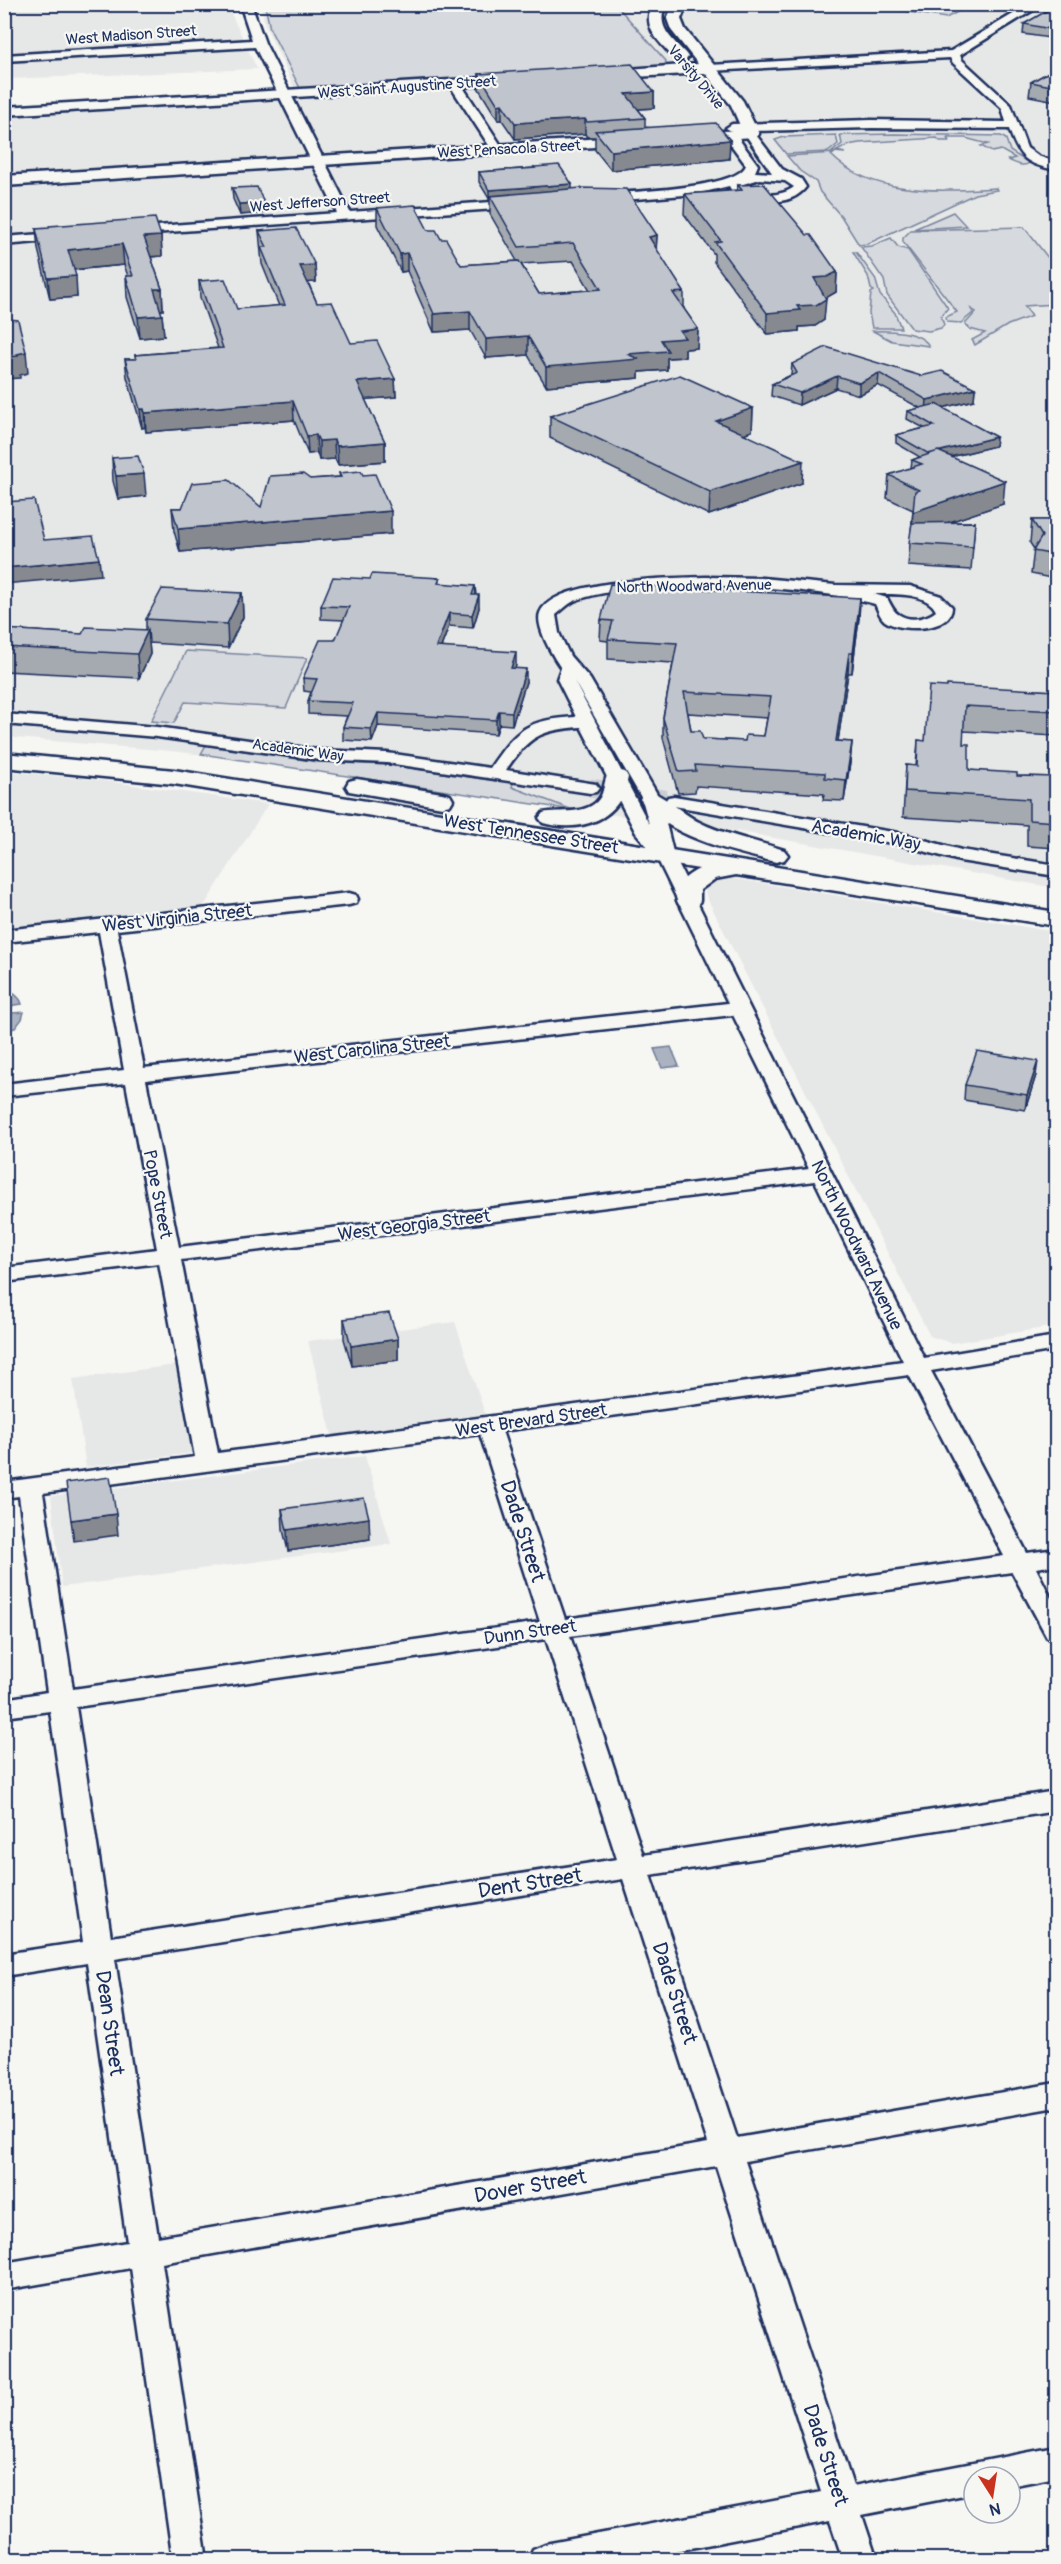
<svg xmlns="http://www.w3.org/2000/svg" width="1061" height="2564" viewBox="0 0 1061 2564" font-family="Pangolin,sans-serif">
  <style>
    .built { fill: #e6e7e7 }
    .green { fill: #d6d9dd; stroke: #78849e; stroke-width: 1.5 }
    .water { fill: #abb2c0; stroke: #717e99; stroke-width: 1.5 }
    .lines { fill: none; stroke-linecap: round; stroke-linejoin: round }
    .minor-tunnel { stroke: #caced4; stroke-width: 19; stroke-dasharray: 19 10; stroke-linecap: butt }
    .minor-casing { stroke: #1b2f5e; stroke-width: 5 }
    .major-casing { stroke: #1b2f5e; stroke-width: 5 }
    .minor { fill: #f6f6f2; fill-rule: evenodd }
    .major { fill: #f6f6f2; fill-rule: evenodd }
    .wall { fill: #a5a9b0; stroke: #1b2f5e; stroke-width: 1.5; fill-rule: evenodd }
    .shaded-wall { fill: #868990; stroke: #1b2f5e; stroke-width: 1.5 }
    .building { fill: #c0c4cd; stroke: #1b2f5e; stroke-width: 1.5; fill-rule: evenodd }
    .labels { text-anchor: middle; stroke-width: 4.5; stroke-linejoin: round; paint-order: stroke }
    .far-street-label { font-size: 15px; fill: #1b2f5e; stroke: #f6f6f2 }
    .street-label { font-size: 18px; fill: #1b2f5e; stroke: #f6f6f2 }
    .near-street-label { font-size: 21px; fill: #1b2f5e; stroke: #f6f6f2 }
  </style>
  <rect width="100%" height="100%" fill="#f6f6f2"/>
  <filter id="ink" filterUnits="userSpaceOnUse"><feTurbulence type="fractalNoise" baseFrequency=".0167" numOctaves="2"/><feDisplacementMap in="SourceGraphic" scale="12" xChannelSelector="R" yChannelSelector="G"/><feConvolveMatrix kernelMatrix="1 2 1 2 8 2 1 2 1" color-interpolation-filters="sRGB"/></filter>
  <g filter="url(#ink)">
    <g class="built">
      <polygon points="4,5 229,5 228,7 257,69 5,79"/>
      <polygon points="261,5 1056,5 1056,888 713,827 573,810 291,766 172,751 5,737 4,115 299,98 265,25"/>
      <polygon points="4,771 99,780 268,804 202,909 5,930"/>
      <polygon points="725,877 1056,932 1056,1326 951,1343 930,1336 706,896 705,889 711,882"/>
      <polygon points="455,1322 485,1414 332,1435 308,1341"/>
      <polygon points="175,1365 192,1453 86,1467 73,1379"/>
      <polygon points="365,1456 391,1544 62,1587 51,1496"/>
    </g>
    <g class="green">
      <polygon points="265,5 616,5 666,61 665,65 659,66 301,90 270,29"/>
      <polygon points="867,5 971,4 971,5 946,18"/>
      <path d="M895,134l106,2 5,3 4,12 19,12c-6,5 -14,0 -21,-3l7,-2 -14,-8 -9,2 -11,-6 7,-2 -23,-6h-18l2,3h-9l-3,-3 -78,5 -11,2 -11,6 8,2 -13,-1 10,-8 -2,-9z"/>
      <polygon points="836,135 838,144 828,152 786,154 775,140 784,137"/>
      <path d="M835,153l-4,2c42,42 110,36 165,33l1,2 -22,4 -108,50 -8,1 -18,-29 -21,-24 -4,-10 -16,-11 -13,-15z"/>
      <polygon points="953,212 966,226 914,229"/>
      <polygon points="1024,227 1056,268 1056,304 1024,306 1032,316 1008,325 975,345 972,340 985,333 970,329 965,324 976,312 971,309 973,313 961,323 947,322 946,317 957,312 903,242 903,238 911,230"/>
      <polygon points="891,238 898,247 908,250 948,308 941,316 944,325 941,328 929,331 912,329 887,295 884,280 861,247 872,246"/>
      <polygon points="853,252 856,252 875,278 880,295 895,313 901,328 872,328 869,313 871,293 874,291 871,289 868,276"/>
      <path d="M873,331c16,-1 48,0 56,15l-37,-5z"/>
      <polygon points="186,651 307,658 286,708 185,702 174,723 151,721"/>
      <polygon points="206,745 318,762 390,765 496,781 514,780 512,787 573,810 201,754"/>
    </g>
    <g class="water">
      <path d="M5,991c7,0 15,6 17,13l-8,1 -4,5 3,3 11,-1 -2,7 -7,9 -10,2z"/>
      <polygon points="671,1047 679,1066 662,1068 654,1049"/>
    </g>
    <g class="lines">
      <polyline class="minor-tunnel" points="590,788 670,800"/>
      <defs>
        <g id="minor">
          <polygon points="240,4 251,4 265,43 350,212 519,200 523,201 525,204 523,207 125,235 124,232 125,229 130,228 337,213 255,47 4,61 4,55 252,40"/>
          <path d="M1030,4h13l-83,51 2,5 49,45 16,43 11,8 18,6v8c-30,-6 -37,-12 -47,-41l-138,-1 -118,3 29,38 19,10 5,8c-17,22 -51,15 -73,6l-4,-7 -33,8 -96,8 -6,-4 6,-4c26,-2 138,-5 146,-29l-17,-23 -2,-7 6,-3 -7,-4 6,-4 139,-4 135,2 -4,-14 -49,-45 -3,-5 -240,13 -6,-3 6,-3 241,-14zM749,131l-4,3 27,39 -17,-1 3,-7 -17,-23 -4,-10h-4zM760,179l25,2 9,6c-13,11 -43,10 -54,-2z"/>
          <polygon points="455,81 461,84 504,150 502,153 498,154 492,150 449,84"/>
          <polygon points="67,232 73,236 72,239 4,245 4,237"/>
          <path d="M706,577l56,1 73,7 75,1 31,10 11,11c0,25 -52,25 -67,14 -5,-4 -7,-11 -10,-17 -69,-20 -234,-28 -301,-3 -6,3 -12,9 -18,14l3,18 11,23 20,23 70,120 14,57 250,502 132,-22v14l-125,21 96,182 29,-4v16l-20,3 20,40v32l-9,-3 -35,-65 -442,64 73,219 413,-64v20l-406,64 87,263 319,-55v24l-311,54 108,325 203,-39v30l-46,9v-9h-36v16l-112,22 15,45h-34l-13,-39 -201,39h-101l5,-11 12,-5 276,-52 -105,-326 -554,97 45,297h-34l-42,-292 -127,22v-27l123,-21 -40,-279 -83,13v-22l79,-12 -33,-231 -46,6v-18l43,-7 -28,-196 -15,2v-16l191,-25 -36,-194 -155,19v-14l153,-19 -31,-166 -122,13v-12l120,-14 -25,-138 -95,10v-12l345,-37 7,2 2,4 -2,4 -7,2 -232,25 27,138 584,-65 -71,-145 -21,-25 -55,-106c-41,3 -52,9 -75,43l90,14 3,4 -3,4 -6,1 -203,-30 -67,-3 -163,-23 -153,-13v-10l153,13 163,23 67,3 103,15c27,-40 37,-48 86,-51l-19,-38 4,-11c-8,-11 -26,-42 -21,-55 13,-34 134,-35 166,-36zM874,594c18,0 54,-2 62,17 -10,8 -27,11 -38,3 -5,-3 -8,-11 -11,-16zM574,681l68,118 7,25zM733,1015l76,154 -630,78 -33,-167zM815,1181l88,180 -685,92 -37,-193zM909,1375l95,181 -439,63 -63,-188zM480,1434l60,188 -467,67 -30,-196zM546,1639l71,220 -506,78 -35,-230zM623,1879l85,264 -550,94 -43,-278z"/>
          <polygon points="674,796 899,833 961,850 1056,865 1056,876 960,861 898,844 668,805 665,801 668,797"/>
        </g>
        <g id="major">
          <path d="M652,4h14c-11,23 6,34 20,50l2,3 -2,3h-10c-15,-17 -35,-31 -24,-56z"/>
          <polygon points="673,4 687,4 681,19 685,29 743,101 759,134 756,137 682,141 679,138 682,135 687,133 742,130 731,105 705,73 599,79 592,75 599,71 698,64 671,30 667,19"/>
          <polygon points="517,76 524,80 522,83 4,115 4,107"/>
          <polygon points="635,136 643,141 640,144 4,186 4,176"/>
          <path d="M4,753l170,17 882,142v14l-320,-51 -21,4 -15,11v11l-4,5 -8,2 -8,-2c-12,-16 6,-31 19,-37l-525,-85 -170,-17z"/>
          <path d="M617,770l8,2 3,5c-7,43 -46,56 -85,46l-4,-5 4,-5c17,-4 43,3 56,-14 6,-8 4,-18 10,-27z"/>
          <polygon points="357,779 442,793 450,795 453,800 450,805 442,807 349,791 346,786 349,781"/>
          <path d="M651,792c14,4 32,22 48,30 26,13 57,19 85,28l4,5 -4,5 -8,2c-42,-10 -110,-25 -136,-63l3,-5z"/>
        </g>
      </defs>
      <use href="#minor" class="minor-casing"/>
      <use href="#major" class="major-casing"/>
      <use href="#minor" class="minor"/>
      <use href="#major" class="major"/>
    </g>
    <g class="wall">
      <polygon points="1056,6 1056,39 1023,34 1024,24"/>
      <polygon points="1056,68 1056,101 1029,96 1031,82"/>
      <polygon points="479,74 654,92 654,108 638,109 645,118 645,127 730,140 729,159 611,170 595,150 595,137 587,137 585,134 515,139 502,120 498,120 479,89"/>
      <path d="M534,167l38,22 85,46 -1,14 28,43v17l14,20 -1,19 -12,1v8l-18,1v12l-28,2v6l-93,8 -18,-31 -42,3 -16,-28 -36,2 -27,-61 -6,1 -24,-47v-17l51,22 13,9 20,26 56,-4 -27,-47v-14l-11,-18v-10l55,-4zM573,261l17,29 -51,4 -18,-30z"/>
      <polygon points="738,185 837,272 836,292 825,298 824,320 815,326 799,327 799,331 767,334 714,262 714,254 684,214 685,194 737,190"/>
      <polygon points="232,188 264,213 240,215 233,199"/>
      <polygon points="1056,198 1056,215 1052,213 1054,199"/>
      <polygon points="36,229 161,236 162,256 151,257 162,289 163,310 160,310 162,315 164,336 140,338 127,297 126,276 128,276 124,265 74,270 77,297 50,299 38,249"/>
      <polygon points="259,231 315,265 316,282 308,282 317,303 351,343 395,379 396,397 365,399 385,442 385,461 338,465 335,459 319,460 317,453 308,454 294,420 146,432 145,427 142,428 127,377 125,359 136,359 135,355 218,348 200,298 199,281 237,309 279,306 262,264"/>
      <polygon points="792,364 921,376 975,388 974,400 942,408 996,437 995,446 951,457 1003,504 949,522 975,522 971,570 908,566 913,510 887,498 889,475 911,468 912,460 920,457 896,443 896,435 924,428 907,419 908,411 920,408 878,385 859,395 836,388 799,405 771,396 772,384 791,375"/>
      <polygon points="753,408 752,431 744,433 802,483 709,515 550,438 550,416"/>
      <polygon points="112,458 146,496 118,499 113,481"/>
      <polygon points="339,473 391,534 180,552 174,531 172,508 261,507 310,479 340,477"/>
      <polygon points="1032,520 1056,520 1056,579 1031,574 1034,549 1030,543"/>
      <polygon points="440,584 475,586 476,595 479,608 473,628 449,626 441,647 516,665 515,668 526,682 512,725 499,724 496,734 378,726 372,742 343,740 343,727 347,716 308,714 308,701 311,692 304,691 303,678 335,640 344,620 321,619 321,606"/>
      <polygon points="242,593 243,617 228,648 149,643 150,654 139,678 4,671 4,629 82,634 146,630 146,619"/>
      <path d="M860,598l-1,20 -7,55h-4l-10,68 14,1 -2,21 -6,38 -21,-1 1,-6 -128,-8 -1,6 -17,1 -15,-55v-20l10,-55 -65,-4v-18l-8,-1 1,-20zM688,713l79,5 -3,18 -19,5 -42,-2 -12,-8z"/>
      <polygon points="947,687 1056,691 1056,736 963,731 963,744 969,770 1017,776 1056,777 1056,848 1027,846 1027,825 903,817 906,765 916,766 918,740 925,741"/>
      <polygon points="1036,1075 1025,1110 964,1100 965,1085"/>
      <polygon points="344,1319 398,1339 398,1360 352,1366 344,1339"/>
      <polygon points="282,1509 370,1539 288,1551 283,1530"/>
    </g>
    <g class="shaded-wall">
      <polygon points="654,92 654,108 625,110 626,94"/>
      <polygon points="502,104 502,120 498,120 498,105"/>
      <polygon points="585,119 585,134 515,139 515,123"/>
      <polygon points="730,140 729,159 611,170 611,151"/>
      <polygon points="572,184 572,194 490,196 489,200 489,190"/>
      <polygon points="264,203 264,213 240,215 239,204"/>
      <polygon points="657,235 656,253 649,237"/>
      <polygon points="161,236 162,256 145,257 144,237"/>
      <polygon points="122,244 124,265 70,270 68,250"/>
      <polygon points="407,253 407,271 401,272 400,254"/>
      <polygon points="315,265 316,282 301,283 300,266"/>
      <polygon points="837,272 836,292 826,298 813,299 814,278"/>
      <polygon points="76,276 77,297 50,299 48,278"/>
      <polygon points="4,282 7,308 4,308"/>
      <polygon points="154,289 162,289 163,310 155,310"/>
      <polygon points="826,299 824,320 815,326 799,327 799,331 767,334 767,313"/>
      <polygon points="470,311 470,330 434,332 434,314"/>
      <polygon points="162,315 164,336 140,338 138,317"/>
      <polygon points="698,329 697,348 685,349 685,357 667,358 667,370 639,372 639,378 546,386 546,367 627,354 680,331"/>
      <polygon points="528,336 528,355 486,358 486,339"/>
      <polygon points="26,352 28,373 20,375 20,378 4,379 4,357"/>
      <polygon points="879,373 878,385 859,395 859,383"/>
      <polygon points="837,376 836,388 799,405 800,393"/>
      <polygon points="395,379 396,397 358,400 357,382"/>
      <polygon points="975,388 974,400 926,412 927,400"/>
      <polygon points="293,401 294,420 146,432 145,413"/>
      <polygon points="753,408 752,431 715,443 716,421"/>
      <polygon points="140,409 144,409 145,427 142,428"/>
      <polygon points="316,435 317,453 308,454 307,436"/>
      <polygon points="996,437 995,446 929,462 930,454"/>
      <polygon points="334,440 335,459 319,460 319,441"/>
      <polygon points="385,442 385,461 338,465 337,446"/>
      <polygon points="803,461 802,483 709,515 710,492"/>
      <polygon points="144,474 146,496 118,499 116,476"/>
      <polygon points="1005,481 1003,504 911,535 913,512"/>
      <polygon points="391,511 391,534 180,552 178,529"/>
      <polygon points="99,559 101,575 4,584 4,568"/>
      <polygon points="242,593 243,617 228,648 227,624"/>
      <polygon points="479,595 479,608 473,628 472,615"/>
      <polygon points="860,598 859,618 852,673 853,653"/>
      <polygon points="449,613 449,626 436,660 436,647"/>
      <polygon points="148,630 150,654 139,678 137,654"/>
      <polygon points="516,652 516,665 511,681 511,668"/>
      <polygon points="849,653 848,673 835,761 836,741"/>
      <polygon points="526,669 526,682 512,725 512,712"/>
      <polygon points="499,711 499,724 496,734 496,720"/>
      <polygon points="378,713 378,726 372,742 371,729"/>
      <polygon points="852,742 850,763 844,801 846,780"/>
      <polygon points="1038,1061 1036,1075 1025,1110 1027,1095"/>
      <polygon points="398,1339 398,1360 352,1366 351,1346"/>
      <polygon points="116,1514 118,1535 74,1541 71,1520"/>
      <polygon points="369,1518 370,1539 288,1551 287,1530"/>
    </g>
    <g class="building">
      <polygon points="1055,6 1056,6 1056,30 1024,24"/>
      <polygon points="632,64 654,92 626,94 645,118 587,122 585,119 515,123 502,104 498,105 479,74"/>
      <polygon points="1056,68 1056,87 1031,82"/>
      <polygon points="716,123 730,140 611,151 595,131"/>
      <polygon points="559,165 572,184 489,190 479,172 535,168 534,167"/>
      <polygon points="764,184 807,235 811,235 837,272 827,277 814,278 826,299 816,305 797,306 800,310 767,313 715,242 721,241 685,194 742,190 738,185"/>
      <polygon points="257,187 264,203 239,204 232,188"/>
      <polygon points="581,188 626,189 657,235 649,237 684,292 673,293 698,329 680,331 685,338 661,340 668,351 627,354 639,359 546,367 528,336 486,339 470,311 434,314 407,253 400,254 377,208 415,205 428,230 436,230 441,239 446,239 461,265 519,261 539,294 601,289 573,243 519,247 490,196"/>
      <polygon points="155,218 161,236 144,237 162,289 154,289 162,315 138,317 126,276 133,276 122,244 68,250 76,276 48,278 36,229 49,228 49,226"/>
      <polygon points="296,228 315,265 300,266 317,303 332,302 351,343 377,341 395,379 357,382 385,442 337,446 334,440 319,441 316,435 307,436 293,401 145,413 144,409 140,409 125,359 136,359 135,355 223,348 199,281 225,279 237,309 285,305 261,247 267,247 259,231"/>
      <polygon points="4,301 9,319 18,320 26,352 17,354 18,356 4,357"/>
      <polygon points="826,347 921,376 942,371 975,388 927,400 879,373 859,383 837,376 800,393 772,384 797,373 792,364"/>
      <polygon points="680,375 753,408 716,421 803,461 710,492 550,416"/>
      <polygon points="936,404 996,437 929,454 896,435 934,426 908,411"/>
      <polygon points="938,451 1005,481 913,512 915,491 919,490 889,475 922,464 912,460"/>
      <polygon points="138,456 144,474 116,476 112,458"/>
      <polygon points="361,471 363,475 375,474 391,511 178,529 172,508 182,508 192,483 229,480 261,507 270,476 303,474 310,479 341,477 339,473"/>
      <polygon points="34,500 44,540 93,536 99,559 4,568 4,502"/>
      <polygon points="1032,520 1056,520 1056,555 1033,551 1042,536"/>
      <polygon points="975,522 973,547 909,543 912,523"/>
      <polygon points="372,574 440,578 438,583 475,586 472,595 479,595 472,615 449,613 436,647 516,652 511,668 526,669 512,712 499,711 496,720 378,713 371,729 343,727 353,703 308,701 317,679 303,678 320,640 335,640 349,607 321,606 333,577 370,579"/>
      <path d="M610,584l250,14 -7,55h-4l-13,88 16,1 -6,38 -21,-2v-5l-130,-8 1,6 -17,1 -16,-54 14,-75 -69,-4 5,-18 -12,-1zM684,692l87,5 -7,39 -18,-1 -1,6 -42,-2 -3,-8h-9z"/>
      <polygon points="162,589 242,593 227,624 146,619"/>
      <polygon points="86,627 148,630 137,654 4,647 4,629 82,634"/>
      <polygon points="947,685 1056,691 1056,711 965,706 963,744 969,744 969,770 1017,773 1017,776 1056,777 1056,822 1029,820 1029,799 905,791 906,765 917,766 918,740 925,741 929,686 947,687"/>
      <polygon points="977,1051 1038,1061 1027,1095 965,1085"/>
      <polygon points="389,1313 398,1339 351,1346 344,1319"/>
      <polygon points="110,1477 116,1514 71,1520 66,1483"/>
      <polygon points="364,1498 369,1518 287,1530 282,1509"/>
    </g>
  </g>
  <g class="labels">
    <g class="far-street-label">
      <text transform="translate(131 35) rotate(-4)" y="5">West Madison Street</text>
      <text transform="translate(696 77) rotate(50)" y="5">Varsity Drive</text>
      <text transform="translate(407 87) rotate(-4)" y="5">West Saint Augustine Street</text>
      <text transform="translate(509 149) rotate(-3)" y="5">West Pensacola Street</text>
      <text transform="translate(320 202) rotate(-4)" y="5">West Jefferson Street</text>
      <text transform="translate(694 586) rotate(-1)" y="5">North Woodward Avenue</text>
      <text transform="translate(298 750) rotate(8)" y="5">Academic Way</text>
    </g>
    <g class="street-label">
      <text transform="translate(531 834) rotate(9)" y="6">West Tennessee Street</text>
      <text transform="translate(866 835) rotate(10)" y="6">Academic Way</text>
      <text transform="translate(177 918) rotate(-6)" y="6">West Virginia Street</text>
      <text transform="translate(372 1049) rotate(-6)" y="6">West Carolina Street</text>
      <text transform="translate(158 1194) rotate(79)" y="6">Pope Street</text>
      <text transform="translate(414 1225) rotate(-7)" y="6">West Georgia Street</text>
      <text transform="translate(857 1245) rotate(64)" y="6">North Woodward Avenue</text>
      <text transform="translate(531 1420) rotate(-8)" y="6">West Brevard Street</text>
      <text transform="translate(530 1632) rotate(-8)" y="6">Dunn Street</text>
    </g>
    <g class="near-street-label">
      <text transform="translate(523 1531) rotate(72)" y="7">Dade Street</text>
      <text transform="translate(530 1883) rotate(-9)" y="7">Dent Street</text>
      <text transform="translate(675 1993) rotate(72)" y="7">Dade Street</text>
      <text transform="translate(110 2023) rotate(82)" y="7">Dean Street</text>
      <text transform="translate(530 2186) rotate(-10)" y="7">Dover Street</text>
      <text transform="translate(826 2455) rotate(72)" y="7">Dade Street</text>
    </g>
  </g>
  <rect width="1061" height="2564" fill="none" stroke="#f6f6f2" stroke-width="24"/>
  <rect x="12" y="12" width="1037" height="2540" fill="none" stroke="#1b2f5e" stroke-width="2" filter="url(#ink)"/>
  <g transform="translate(992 2495) rotate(168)"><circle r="28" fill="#f6f6f2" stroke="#9ea6b7" stroke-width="1.5"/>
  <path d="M0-4.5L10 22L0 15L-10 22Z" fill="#c8321e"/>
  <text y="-9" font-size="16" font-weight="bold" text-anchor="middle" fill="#1b2f5e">N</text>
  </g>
</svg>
